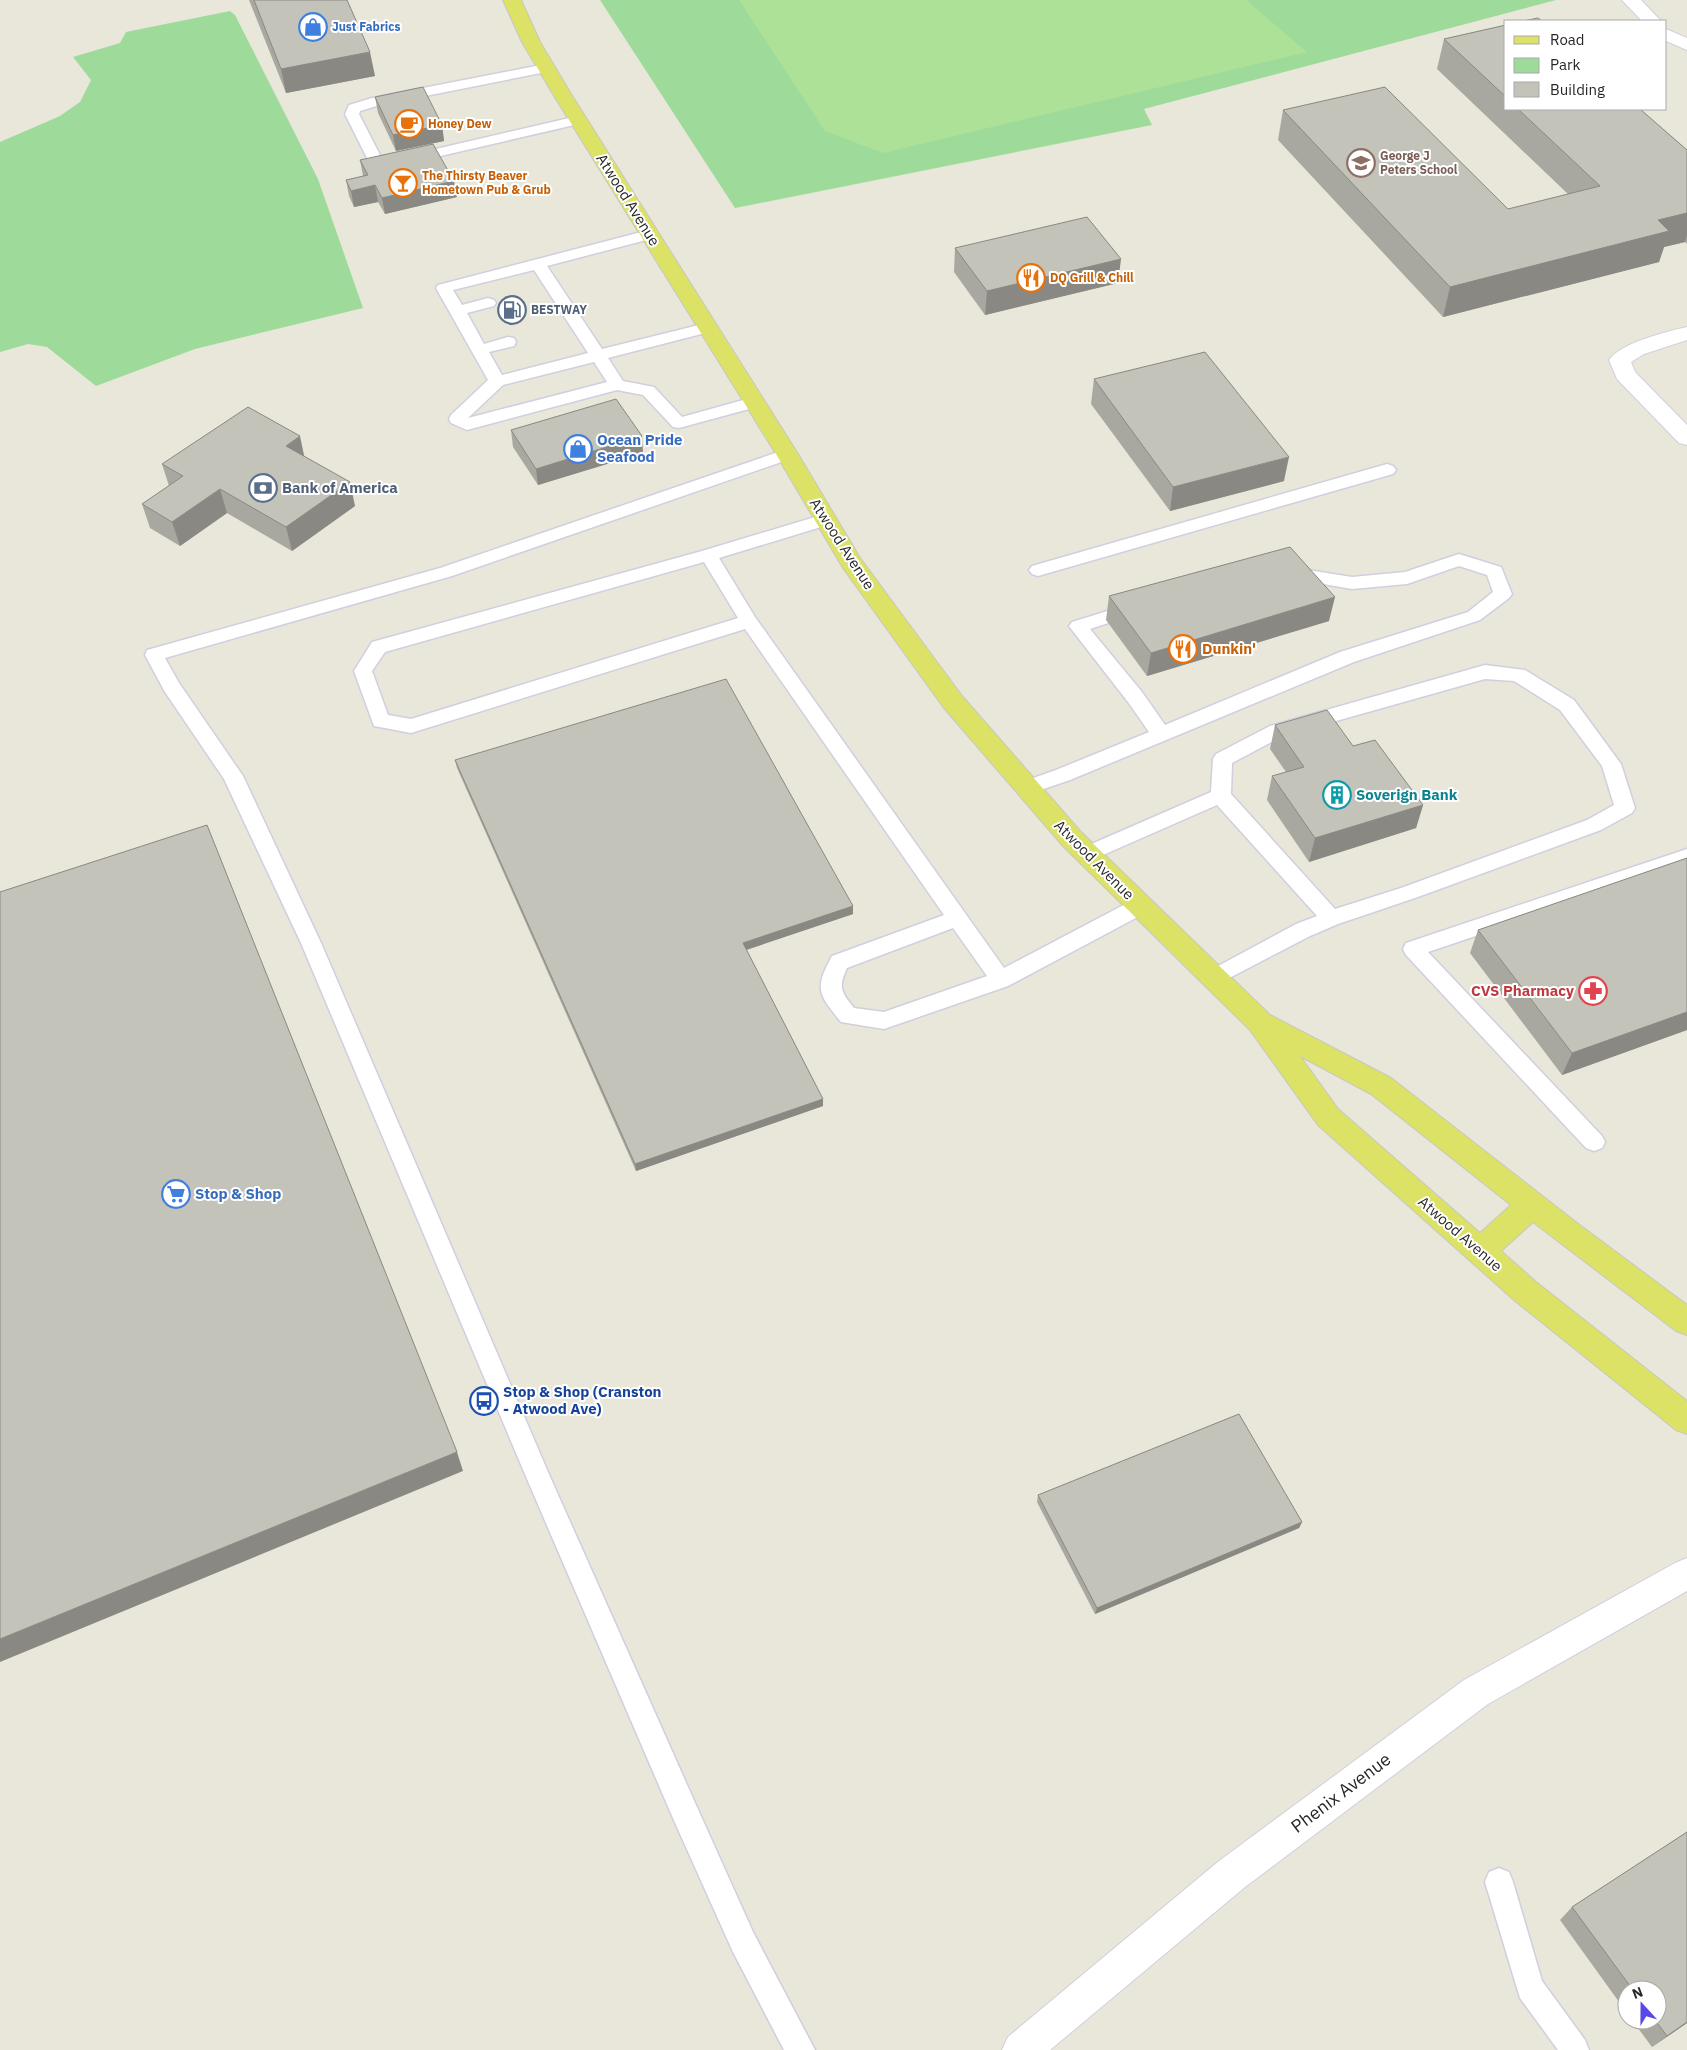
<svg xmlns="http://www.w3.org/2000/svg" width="1687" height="2050" viewBox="0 0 1687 2050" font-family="'IBM Plex Sans',sans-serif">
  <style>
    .green { fill: #9edb9b }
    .pitch { fill: #ade197 }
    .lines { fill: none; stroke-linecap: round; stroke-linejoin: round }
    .lane-casing { stroke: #d1cfdf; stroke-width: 3 }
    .street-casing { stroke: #d1cfdf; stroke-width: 2 }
    .secondary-casing { stroke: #d1cfdf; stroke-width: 2 }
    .primary-casing { stroke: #c7c7c7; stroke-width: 2 }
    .lane { fill: #fff; fill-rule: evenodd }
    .street { fill: #fff; fill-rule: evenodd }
    .secondary { fill: #fff; fill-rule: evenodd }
    .primary { fill: #dce265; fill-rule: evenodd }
    .wall { fill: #a9a8a0 }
    .shaded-wall { fill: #898882 }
    .building { fill: #c4c3ba; stroke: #898882 }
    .labels { text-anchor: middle; stroke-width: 4; stroke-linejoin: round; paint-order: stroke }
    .far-shop-label { font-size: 12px; font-weight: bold; fill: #366cbe; stroke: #fff; text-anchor: start }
    .far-food-label { font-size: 12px; font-weight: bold; fill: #c56008; stroke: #fff; text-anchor: start }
    .far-education-label { font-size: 12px; font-weight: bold; fill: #785e54; stroke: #fff; text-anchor: start }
    .far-service-label { font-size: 12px; font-weight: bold; fill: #4e5e75; stroke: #fff; text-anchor: start }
    .street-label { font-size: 15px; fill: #272727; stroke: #fff }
    .shop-label { font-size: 15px; font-weight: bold; fill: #366cbe; stroke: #fff; text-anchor: start }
    .service-label { font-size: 15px; font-weight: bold; fill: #4e5e75; stroke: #fff; text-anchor: start }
    .food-label { font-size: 15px; font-weight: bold; fill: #c56008; stroke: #fff; text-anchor: start }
    .culture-label { font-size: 15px; font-weight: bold; fill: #0d838f; stroke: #fff; text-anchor: start }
    .health-label { font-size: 15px; font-weight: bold; fill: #be3a42; stroke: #fff; text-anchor: end }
    .transit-label { font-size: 15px; font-weight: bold; fill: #164399; stroke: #fff; text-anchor: start }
    .near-street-label { font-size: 18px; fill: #272727; stroke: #fff }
  </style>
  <rect width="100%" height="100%" fill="#e9e6da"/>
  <g class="green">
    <polygon points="600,0 1556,0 1144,109 1152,125 735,208"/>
    <polygon points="230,11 235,15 318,179 363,308 195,349 96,386 47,347 28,344 0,352 0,142 60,116 80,102 91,80 73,57 120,43 126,32"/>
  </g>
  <polygon class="pitch" points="739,0 1246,0 1307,52 883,153 825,131"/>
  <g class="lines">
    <defs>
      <g id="lane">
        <polygon points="546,64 551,65 553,68 551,71 380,105 360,111 359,114 382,159 410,155 578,116 583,117 585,120 583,123 410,163 377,168 372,167 370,164 345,114 349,105 372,98"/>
        <path d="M649,230l5,2 3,3 -3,3 -107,28 55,83 105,-26 6,2 2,3 -2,3 -105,27 15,23 31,6 28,30 72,-20 6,1 2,4 -2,4 -81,22 -6,-1 -30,-32 -26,-5 -150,40 -16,-7 -2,-4 2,-4 37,-35 -52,-92 2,-3zM534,270l54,83 -86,22 -13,-23 25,-6 2,-4 -2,-4 -6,-1 -24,7 -17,-31 27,-7 2,-3 -2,-3 -6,-2 -26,7 -9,-15zM594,362l13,20 -139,36 35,-33z"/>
        <polygon points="787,449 793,450 796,454 793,458 452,576 165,658 179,683 243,776 321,943 551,1479 696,1805 753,1932 815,2050 784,2050 733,1952 676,1825 527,1479 301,943 224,779 165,692 145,655 147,650 440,568"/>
        <polygon points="1387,464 1393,466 1396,470 1393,474 1038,576 1032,574 1029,570 1032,566"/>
        <path d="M825,514l6,2 3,4 -3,4 -112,34 36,59 249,351 129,-68 7,-2 7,2 3,6 -3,6 -139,74 -124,43 -43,-7c-23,-28 -27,-33 -9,-66l112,-41 -199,-286 -334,104 -37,-7 -20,-55 18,-29 330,-91zM704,562l34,56 -327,101 -23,-4 -16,-44 13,-19zM953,928l34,48 -103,36 -30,-4c-13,-16 -16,-21 -7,-40z"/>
        <polygon points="1459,554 1501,567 1512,594 1509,598 1480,620 1354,662 1070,780 1026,795 1019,793 1016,788 1019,783 1056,770 1149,732 1128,702 1072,630 1069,626 1072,622 1133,603 1139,605 1142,609 1139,613 1090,629 1142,692 1165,725 1340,652 1468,612 1493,592 1487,575 1459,566 1407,584 1352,589 1283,577 1280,573 1283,569 1289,567 1352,577 1405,572"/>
        <path d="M1485,665l40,5 49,30 47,64 14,44 -3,5 -31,17 -186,68 -77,26 -28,12 -96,50 -7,-2 -3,-6 3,-6 89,-48 21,-8 -100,-111 -123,54 -7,3 -7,-3 -3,-5 3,-5 131,-57 2,-33 3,-5 54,-28zM1485,679l29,2 46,29 42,56 12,39 -27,15 -186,68 -66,21 -104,-115 1,-31 51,-27z"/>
        <polygon points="1687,849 1687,865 1428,952 1602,1136 1605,1142 1602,1148 1594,1151 1586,1148 1406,955 1403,949 1406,943"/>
        <polygon points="1499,1868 1509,1872 1513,1882 1542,1981 1585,2040 1589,2050 1558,2050 1520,1998 1485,1882 1489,1872"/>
      </g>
      <g id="street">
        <polygon points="1622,0 1641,0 1661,21 1642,21"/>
        <polygon points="1666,29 1687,38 1687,50 1666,41"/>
        <path d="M1687,327v13l-43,14 -13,8 4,10 52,53v20l-8,-2 -62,-64 -8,-19c13,-18 57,-28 78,-33z"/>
      </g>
      <polygon id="secondary" points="1687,1558 1687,1591 1488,1704 1245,1887 1050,2050 1002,2050 1008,2037 1219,1861 1464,1680 1675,1563"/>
      <path id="primary" d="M503,0h18l19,42 31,52 227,360 62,104 102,138 119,136 189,183 121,63 186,145 110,82v30l-11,-4 -143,-109 -32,29 35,31 151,119v33l-11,-4 -162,-130 -196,-175 -68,-95 -187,-184 -119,-138 -101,-140 -67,-114 -223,-360 -31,-52zM1300,1056l71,38 140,111 -31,28 -142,-124z"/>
    </defs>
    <use href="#lane" class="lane-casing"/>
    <use href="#street" class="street-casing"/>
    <use href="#secondary" class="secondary-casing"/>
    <use href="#primary" class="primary-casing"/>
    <use href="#lane" class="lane"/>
    <use href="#street" class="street"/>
    <use href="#secondary" class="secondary"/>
    <use href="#primary" class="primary"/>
  </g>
  <g class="wall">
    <polygon points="249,0 347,0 375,76 286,93"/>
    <polygon points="1506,25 1506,109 1640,109 1687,150 1687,244 1685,242 1664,247 1659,262 1443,317 1278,140 1283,110 1508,209 1568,194 1437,69 1444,39"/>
    <polygon points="375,97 442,125 444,141 396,151 378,113"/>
    <polygon points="360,160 457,197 385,214 378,202 354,207 349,196 346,180 363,176"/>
    <polygon points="955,248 1118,283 985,315 954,272"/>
    <polygon points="1094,379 1284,481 1170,511 1091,404"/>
    <polygon points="511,430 643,453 538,485 513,447"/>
    <polygon points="304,456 355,506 292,551 227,513 180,546 150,528 142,504 169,486 162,464"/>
    <polygon points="1109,596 1329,621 1147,676 1106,620"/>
    <polygon points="1275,725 1353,746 1423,805 1416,828 1309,862 1267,800 1272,776 1286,772 1270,749"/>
    <polygon points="455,760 853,914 746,950 823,1106 636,1171 457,768"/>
    <polygon points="1687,858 1687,1030 1562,1075 1470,953 1478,930"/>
    <polygon points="1038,1495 1302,1522 1299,1528 1095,1614 1037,1502"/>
    <polygon points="1687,1832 1687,2023 1652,2047 1632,2020 1657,2020 1657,1990 1627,1990 1627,2013 1560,1920 1572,1907"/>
  </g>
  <g class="shaded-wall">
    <polygon points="370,52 375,76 286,93 281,69"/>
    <polygon points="442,125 444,141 396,151 393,135"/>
    <polygon points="454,181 457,197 385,214 382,198"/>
    <polygon points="375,185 378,202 354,207 351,191"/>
    <polygon points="1687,213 1687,235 1685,242 1664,247 1659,262 1443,317 1450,287 1658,220"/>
    <polygon points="1121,259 1118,283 985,315 987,291"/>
    <polygon points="300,436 305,460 286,446"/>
    <polygon points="642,436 643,453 538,485 536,469"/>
    <polygon points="1289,457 1284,481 1170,511 1173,487"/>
    <polygon points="350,482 355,506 292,551 286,527"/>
    <polygon points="220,489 227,513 180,546 172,522"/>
    <polygon points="1335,597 1329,621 1147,676 1151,653"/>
    <polygon points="1423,805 1416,828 1309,862 1315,838"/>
    <polygon points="853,906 853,914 743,951 743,943"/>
    <polygon points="1687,1012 1687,1030 1562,1075 1572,1053"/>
    <polygon points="823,1099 823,1106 636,1171 635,1164"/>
    <polygon points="457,1452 463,1471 0,1662 0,1639"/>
    <polygon points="1302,1522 1299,1528 1095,1614 1097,1608"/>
    <polygon points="1687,2022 1687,2023 1652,2047 1667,2036"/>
  </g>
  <g class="building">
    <polygon points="254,0 347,0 370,52 281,69"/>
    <polygon points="1538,18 1542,21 1523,21"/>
    <polygon points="1506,25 1506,97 1444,39"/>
    <polygon points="423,87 442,125 393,135 375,97"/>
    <polygon points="1385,87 1508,209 1600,186 1518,109 1640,109 1687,150 1687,213 1658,220 1669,231 1450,287 1283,110"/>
    <polygon points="433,144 454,181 382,198 375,185 351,191 346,180 368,175 360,160"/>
    <polygon points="1087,217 1121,259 987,291 955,248"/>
    <polygon points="1205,352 1289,457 1173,487 1094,379"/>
    <polygon points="616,399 642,436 536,469 511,430"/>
    <polygon points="248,407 300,436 286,446 350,482 286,527 220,489 172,522 142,504 183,476 162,464"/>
    <polygon points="1290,547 1335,597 1151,653 1109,596"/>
    <polygon points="726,679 853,906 743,943 823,1099 635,1164 455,760"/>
    <polygon points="1327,710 1353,746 1375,740 1423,805 1315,838 1272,776 1304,767 1275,725"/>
    <polygon points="207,825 457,1452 0,1639 0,892"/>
    <polygon points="1687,858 1687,1012 1572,1053 1478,930"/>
    <polygon points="1239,1414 1302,1522 1097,1608 1038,1495"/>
    <polygon points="1687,1832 1687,2022 1667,2036 1655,2020 1657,2020 1657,1990 1633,1990 1572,1907"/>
  </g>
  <defs>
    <symbol id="shop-ring" viewBox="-11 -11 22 22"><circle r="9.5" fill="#fff" stroke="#3f7fe0" stroke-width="1.5"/><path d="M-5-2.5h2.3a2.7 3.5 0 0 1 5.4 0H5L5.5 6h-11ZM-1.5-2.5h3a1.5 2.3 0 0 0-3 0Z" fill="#3f7fe0"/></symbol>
    <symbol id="cafe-ring" viewBox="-11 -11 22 22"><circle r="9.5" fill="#fff" stroke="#e8710a" stroke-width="1.5"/><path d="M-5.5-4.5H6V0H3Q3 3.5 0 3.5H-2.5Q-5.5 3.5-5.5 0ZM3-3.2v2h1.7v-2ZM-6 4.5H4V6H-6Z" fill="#e8710a"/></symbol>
    <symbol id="school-ring" viewBox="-11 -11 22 22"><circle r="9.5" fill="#fff" stroke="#8d6e63" stroke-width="1.5"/><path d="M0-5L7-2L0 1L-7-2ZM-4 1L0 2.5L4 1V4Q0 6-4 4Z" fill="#8d6e63"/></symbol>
    <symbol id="bar-ring" viewBox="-11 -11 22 22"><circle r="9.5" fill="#fff" stroke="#e8710a" stroke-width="1.5"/><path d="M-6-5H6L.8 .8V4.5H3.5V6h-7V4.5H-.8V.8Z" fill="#e8710a"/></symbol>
    <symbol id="restaurant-ring" viewBox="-11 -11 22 22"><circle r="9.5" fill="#fff" stroke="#e8710a" stroke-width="1.5"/><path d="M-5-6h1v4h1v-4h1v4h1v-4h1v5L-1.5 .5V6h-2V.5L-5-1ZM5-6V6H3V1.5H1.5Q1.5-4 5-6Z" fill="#e8710a"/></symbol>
    <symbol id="fuel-ring" viewBox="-11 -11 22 22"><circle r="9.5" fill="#fff" stroke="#5c6f8a" stroke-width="1.5"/><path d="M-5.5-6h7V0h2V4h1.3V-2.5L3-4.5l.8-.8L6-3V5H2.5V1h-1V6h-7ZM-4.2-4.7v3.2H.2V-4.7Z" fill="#5c6f8a"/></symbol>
    <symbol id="bank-ring" viewBox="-11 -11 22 22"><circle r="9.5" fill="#fff" stroke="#5c6f8a" stroke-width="1.5"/><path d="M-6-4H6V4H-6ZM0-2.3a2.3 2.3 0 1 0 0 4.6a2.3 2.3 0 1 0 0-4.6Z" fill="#5c6f8a"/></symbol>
    <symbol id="building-ring" viewBox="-11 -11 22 22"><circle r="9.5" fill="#fff" stroke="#0f9aa8" stroke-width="1.5"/><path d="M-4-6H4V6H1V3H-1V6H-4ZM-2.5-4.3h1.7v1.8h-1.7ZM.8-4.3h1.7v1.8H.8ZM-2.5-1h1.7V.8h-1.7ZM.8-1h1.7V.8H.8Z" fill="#0f9aa8"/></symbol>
    <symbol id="pharmacy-ring" viewBox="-11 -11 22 22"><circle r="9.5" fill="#fff" stroke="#e0444e" stroke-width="1.5"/><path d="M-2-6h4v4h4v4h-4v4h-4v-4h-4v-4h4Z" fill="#e0444e"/></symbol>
    <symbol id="supermarket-ring" viewBox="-11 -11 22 22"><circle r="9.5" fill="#fff" stroke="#3f7fe0" stroke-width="1.5"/><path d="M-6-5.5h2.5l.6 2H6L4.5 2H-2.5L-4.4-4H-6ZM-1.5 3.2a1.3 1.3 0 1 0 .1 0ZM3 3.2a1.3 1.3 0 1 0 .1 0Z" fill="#3f7fe0"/></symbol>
    <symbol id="bus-ring" viewBox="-11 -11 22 22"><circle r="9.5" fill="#fff" stroke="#1a4fb4" stroke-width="1.5"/><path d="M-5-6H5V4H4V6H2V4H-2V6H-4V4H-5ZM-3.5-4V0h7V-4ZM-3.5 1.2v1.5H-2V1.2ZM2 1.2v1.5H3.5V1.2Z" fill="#1a4fb4"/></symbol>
  </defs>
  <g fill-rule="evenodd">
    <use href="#shop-ring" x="297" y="11" width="32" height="32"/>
    <use href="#cafe-ring" x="393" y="108" width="32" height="32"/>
    <use href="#school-ring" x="1345" y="147" width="32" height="32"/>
    <use href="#bar-ring" x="387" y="167" width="32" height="32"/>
    <use href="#restaurant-ring" x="1015" y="262" width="32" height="32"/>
    <use href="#fuel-ring" x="496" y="294" width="32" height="32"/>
    <use href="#shop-ring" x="562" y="433" width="32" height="32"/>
    <use href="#bank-ring" x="247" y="472" width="32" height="32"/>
    <use href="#restaurant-ring" x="1167" y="633" width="32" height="32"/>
    <use href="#building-ring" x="1321" y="779" width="32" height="32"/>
    <use href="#pharmacy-ring" x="1577" y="975" width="32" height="32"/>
    <use href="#supermarket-ring" x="160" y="1178" width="32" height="32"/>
    <use href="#bus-ring" x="468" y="1385" width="32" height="32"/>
  </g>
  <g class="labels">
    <g class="far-shop-label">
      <text x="332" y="31">Just Fabrics</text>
    </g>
    <g class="far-food-label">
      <text x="428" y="128">Honey Dew</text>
      <text x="422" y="180">The Thirsty Beaver<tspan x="422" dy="14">Hometown Pub &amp; Grub</tspan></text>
      <text x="1050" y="282">DQ Grill &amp; Chill</text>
    </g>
    <g class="far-education-label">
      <text x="1380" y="160">George J<tspan x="1380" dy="14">Peters School</tspan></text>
    </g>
    <g class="far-service-label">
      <text x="531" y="314">BESTWAY</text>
    </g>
    <g class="street-label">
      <text transform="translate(628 200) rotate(58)" y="5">Atwood Avenue</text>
      <text transform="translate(842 544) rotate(57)" y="5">Atwood Avenue</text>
      <text transform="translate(1094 860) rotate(45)" y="5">Atwood Avenue</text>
      <text transform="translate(1460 1234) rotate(41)" y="5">Atwood Avenue</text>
    </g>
    <g class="shop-label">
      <text x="597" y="445">Ocean Pride<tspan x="597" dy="17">Seafood</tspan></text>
      <text x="195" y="1199">Stop &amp; Shop</text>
    </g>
    <g class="service-label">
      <text x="282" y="493">Bank of America</text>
    </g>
    <g class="food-label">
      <text x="1202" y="654">Dunkin'</text>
    </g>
    <g class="culture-label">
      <text x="1356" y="800">Soverign Bank</text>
    </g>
    <g class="health-label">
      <text x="1574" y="996">CVS Pharmacy</text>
    </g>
    <g class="transit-label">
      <text x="503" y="1397">Stop &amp; Shop (Cranston<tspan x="503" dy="17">- Atwood Ave)</tspan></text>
    </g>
    <g class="near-street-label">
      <text transform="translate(1341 1793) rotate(-37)" y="6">Phenix Avenue</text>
    </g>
  </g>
  <rect x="1504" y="20" width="162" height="90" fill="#ffffff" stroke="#a9a9a9"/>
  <rect x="1514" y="36" width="25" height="8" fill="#dce265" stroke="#a9a9a9"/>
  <text x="1550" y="45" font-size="15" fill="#272727">Road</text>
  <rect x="1514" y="58" width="25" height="15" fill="#9edb9b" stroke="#a9a9a9"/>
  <text x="1550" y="70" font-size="15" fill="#272727">Park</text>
  <rect x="1514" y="82" width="25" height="15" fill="#c4c3ba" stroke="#a9a9a9"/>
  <text x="1550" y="95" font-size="15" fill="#272727">Building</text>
  <g transform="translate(1642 2005) rotate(339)"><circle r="24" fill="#ffffff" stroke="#a9a9a9"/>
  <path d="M0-4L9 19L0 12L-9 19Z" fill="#5848e8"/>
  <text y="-8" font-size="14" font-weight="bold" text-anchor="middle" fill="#272727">N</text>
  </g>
</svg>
